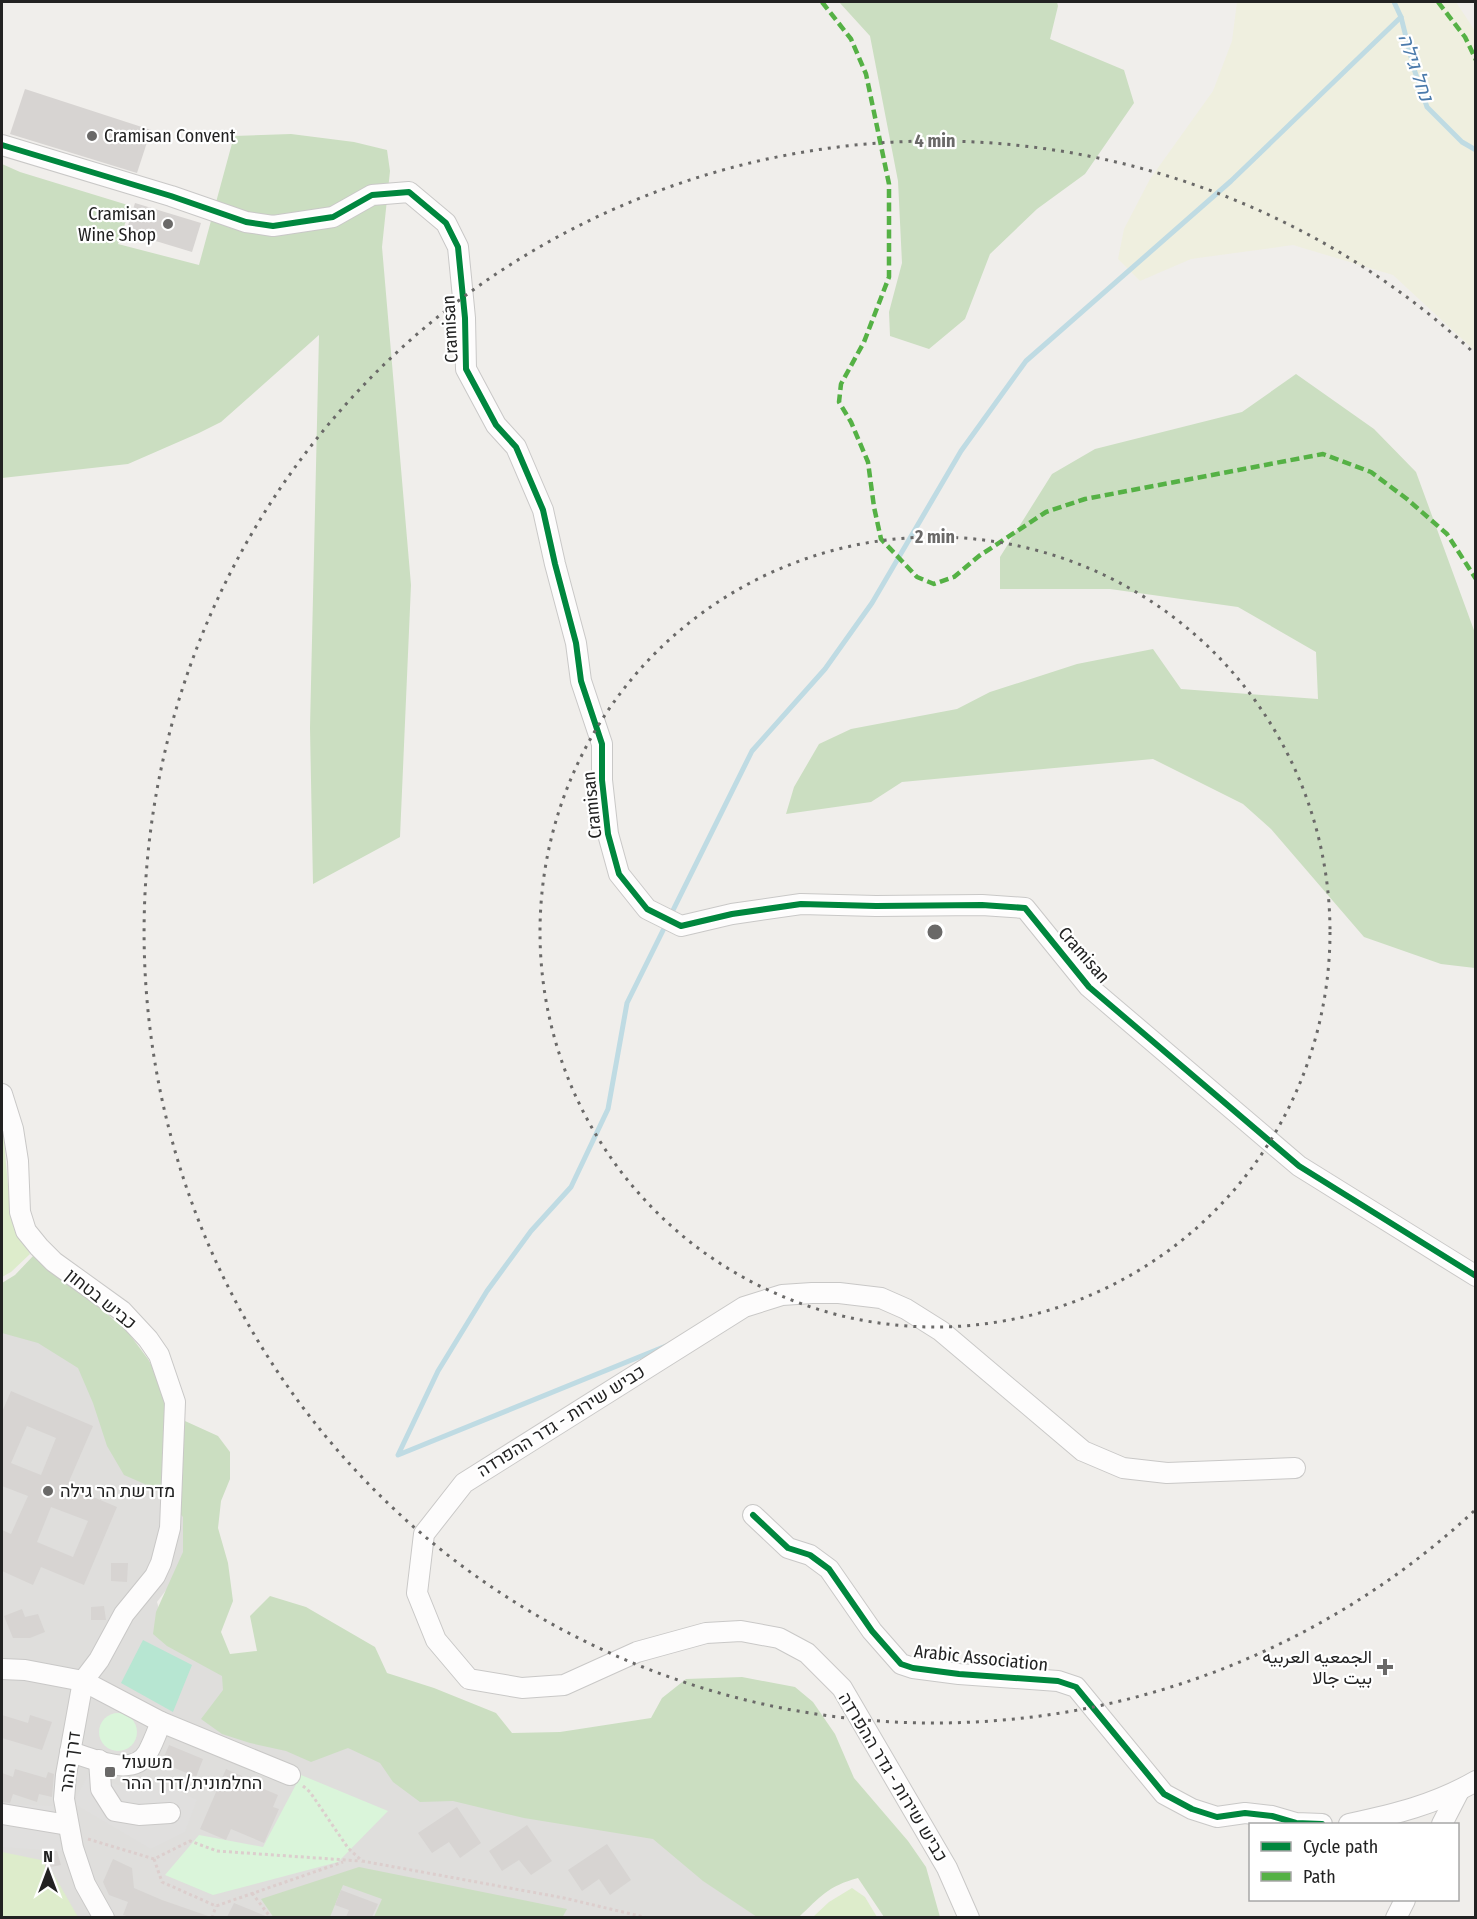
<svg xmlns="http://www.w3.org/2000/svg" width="1477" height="1919" viewBox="0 0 1477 1919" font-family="'Fira Sans Condensed',Vazirmatn,Heebo,sans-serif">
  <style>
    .residential { fill: #dfdedc }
    .farmland { fill: #efefdf }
    .grass { fill: #ddeccb }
    .forest { fill: #cbdec1 }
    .park { fill: #daf5da }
    .pitch { fill: #b7e6d2 }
    .parking { fill: #e0dfde }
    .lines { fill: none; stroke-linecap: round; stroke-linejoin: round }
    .stream { stroke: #bfdbe3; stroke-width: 5 }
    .building { fill: #d7d4d2; fill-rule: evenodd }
    .minor-casing { stroke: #c9c8c7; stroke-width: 22 }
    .path { stroke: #dccecd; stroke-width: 3; stroke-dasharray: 3 3; stroke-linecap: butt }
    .minor { stroke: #fdfcfc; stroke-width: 20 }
    .quiet { stroke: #55b145; stroke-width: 4.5; stroke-dasharray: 9 4.5; stroke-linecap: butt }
    .cycleway-casing { stroke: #fff; stroke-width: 10 }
    .cycleway { stroke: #00873e; stroke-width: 6 }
    .ring { fill: none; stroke: #6a6968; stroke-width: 3; stroke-dasharray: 3 6 }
    .poi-dot { fill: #6a6968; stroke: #fff; stroke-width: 2 }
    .labels { text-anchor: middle; stroke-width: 4.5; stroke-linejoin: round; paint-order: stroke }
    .poi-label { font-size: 18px; fill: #222; stroke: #fff; text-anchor: start }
    .street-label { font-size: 18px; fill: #222; stroke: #fff }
    .water-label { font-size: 20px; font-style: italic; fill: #4a7aab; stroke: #fff }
    .centre { fill: #6a6968; stroke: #fff; stroke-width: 3 }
    .ring-label { font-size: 18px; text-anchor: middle; font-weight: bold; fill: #6a6968; stroke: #fff; stroke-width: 4.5; stroke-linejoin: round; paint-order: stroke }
  </style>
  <rect width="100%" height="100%" fill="#f0eeeb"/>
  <polygon class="residential" points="2,1325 87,1352 195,1485 185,1565 157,1602 166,1634 753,1857 800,1917 58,1917 2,1853"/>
  <polygon class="farmland" points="1237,2 1456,2 1475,31 1475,351 1393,275 1293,245 1191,259 1140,281 1118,259 1124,229 1150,179 1213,91 1232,41"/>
  <g class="grass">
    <polygon points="2,1119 10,1208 13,1222 30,1254 11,1272 2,1277"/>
    <polygon points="2,1852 46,1861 78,1917 2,1917"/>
    <polygon points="852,1888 865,1897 877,1917 813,1917 829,1902"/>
  </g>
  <g class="forest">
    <polygon points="839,2 1057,2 1058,6 1050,39 1124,70 1134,103 1085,174 1037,209 990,254 965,319 929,349 890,336 889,312 902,263 898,181 870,36"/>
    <polygon points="291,134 354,142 387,150 390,171 382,247 411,585 400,837 313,884 310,728 319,335 221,422 199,433 128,464 2,478 2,164 20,172 131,206 118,244 199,265 234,136"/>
    <polygon points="1296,374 1374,429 1416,472 1475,633 1475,968 1441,964 1364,937 1271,829 1243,804 1153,759 902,782 871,802 786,814 794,787 819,744 851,729 957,709 990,692 1077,664 1153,649 1181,689 1318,699 1316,652 1238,607 1110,589 1000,589 1000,557 1052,474 1095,449 1242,412"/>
    <path d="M34,1255l42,32 51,44 21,28 17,30 9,27 44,20 12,16v27l-9,22 -3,27 10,35 5,38 -12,31 9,22 27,-3 -7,-35 20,-20 36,11 69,40 12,26 47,15 62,25 16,20 48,-1 91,-14 11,-20 24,-19 56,-2 53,10 18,15 22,32 19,44 54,63 18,26 14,50h-56l-26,-39c-30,8 -38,19 -59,39h-42l-54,-36 -50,-42 -129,-21 -71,-17 -33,1 -27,-20 -13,-19 -32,-15 -37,14 -25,-11 -36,-8 -28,-9 -21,-15 22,-29 -1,-14 -55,-30 -14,-12 3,-22 27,-60v-35l-27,-28 -32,-14 -17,-29 -14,-43 -15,-35 -40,-25 -36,-10v-50l13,-8z"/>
    <polygon points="359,1867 567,1909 562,1918 374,1917 382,1899 343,1885 330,1917 274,1918 261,1899"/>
  </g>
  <g class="park">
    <circle cx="118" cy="1732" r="19"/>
    <polygon points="301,1775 388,1811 338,1862 213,1895 165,1875 199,1835 263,1847"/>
  </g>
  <polygon class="pitch" points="143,1640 192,1665 173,1712 121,1683"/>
  <g class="parking">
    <polygon points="88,1775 121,1786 157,1782 197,1800 185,1832 151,1849 73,1803"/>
    <polygon points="2,1804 53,1806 62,1851 2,1847"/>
  </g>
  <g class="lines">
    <g class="stream">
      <polyline points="1394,2 1401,17 1414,69 1427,107 1462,142 1476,150"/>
      <polyline points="666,1346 398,1455 438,1371 487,1291 531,1231 571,1187 608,1109 627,1003 752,751 825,669 872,603 961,451 1026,361 1231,181 1401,17"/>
    </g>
  </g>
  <g class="building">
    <polygon points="25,89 151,130 137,173 10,134"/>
    <polygon points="135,203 201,223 192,252 126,232"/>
    <path d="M11,1391l82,35 -26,60 50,21 -33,78 -43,-18 -8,18 -31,-14v-41l9,4 17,-38 -26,-10v-74zM27,1426l29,12 -15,37 -30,-12zM51,1507l37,14 -15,36 -36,-15z"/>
    <polygon points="111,1563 128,1563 127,1582 111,1581"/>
    <polygon points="104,1606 106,1620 91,1620 91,1607"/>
    <polygon points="22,1609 25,1617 38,1614 45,1632 30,1638 13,1638 4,1616"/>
    <polygon points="2,1715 28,1723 30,1715 52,1722 42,1750 2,1738"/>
    <polygon points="169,1745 203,1759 196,1777 170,1766 173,1761 164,1757"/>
    <polygon points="15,1769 46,1778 48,1772 54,1774 52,1797 39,1794 37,1802 13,1794 10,1803 2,1802 2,1773 13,1777"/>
    <polygon points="226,1769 251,1780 250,1783 278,1795 273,1807 279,1809 264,1843 231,1829 226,1840 200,1829"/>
    <polygon points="457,1807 481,1843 460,1858 449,1842 432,1853 418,1833"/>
    <polygon points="527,1825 552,1861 531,1875 519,1860 502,1871 489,1851"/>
    <polygon points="607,1844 631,1880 610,1895 599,1879 582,1891 568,1870"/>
    <polygon points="45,1850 57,1851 61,1865 45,1868"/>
    <polygon points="113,1859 132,1868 134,1888 162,1900 208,1916 207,1917 130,1917 123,1915 128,1902 109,1895 103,1882"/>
    <polygon points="341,1890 378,1904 372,1917 346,1917 349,1910 335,1905"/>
    <polygon points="234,1903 268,1917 227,1917"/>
  </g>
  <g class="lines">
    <defs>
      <g id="minor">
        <polyline points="2,145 171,196 246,222 273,226 333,217 372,195 409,192 446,223 458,247 465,318 466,369 496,425 516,447 543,510 555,564 576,643 581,681 602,744 602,780 608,834 619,874 647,909 681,926 732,914 801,904 876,906 982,905 1025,908 1089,987 1299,1166 1476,1276"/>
        <polyline points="2,1094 13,1129 18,1161 20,1212 26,1231 39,1247 54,1262 122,1311 148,1339 159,1355 175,1402 170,1528 161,1563 155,1576 124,1614 99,1660 83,1681 66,1775 64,1799 73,1848 85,1884 104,1918"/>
        <polyline points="753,1515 788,1548 810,1555 829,1569 872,1631 901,1664 913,1668 959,1674 1058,1681 1076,1687 1164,1794 1192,1809 1217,1817 1245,1813 1272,1816 1296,1823 1322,1824"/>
        <polyline points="2,1669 25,1670 83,1681 161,1722 290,1775"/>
        <path d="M70,1752c23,6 63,27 78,0 5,-9 9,-20 13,-30"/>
        <polyline points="99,1760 101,1789 115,1811 139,1815 170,1813"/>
        <polyline points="2,1814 68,1825"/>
        <path d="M1349,1824c46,-10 85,-19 127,-43"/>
        <polyline points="1442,1824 1459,1791"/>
        <polyline points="969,1918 947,1868 842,1688 807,1653 779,1638 741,1631 706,1633 637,1652 564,1685 522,1688 469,1679 436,1640 417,1593 424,1534 464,1483 744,1307 782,1295 812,1293 839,1293 881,1298 906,1309 941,1331 1083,1451 1123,1468 1167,1473 1295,1468"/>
        <polyline points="1396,1918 1405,1900"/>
      </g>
    </defs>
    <use href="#minor" class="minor-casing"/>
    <g class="path">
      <polyline points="303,1786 310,1792 348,1848 362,1861 564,1898 648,1918"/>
      <polyline points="88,1839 154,1859 190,1841 217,1851 360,1861"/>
      <polyline points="154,1859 162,1882 216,1906 343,1862"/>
      <polyline points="252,1893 271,1918"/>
      <polyline points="212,1918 216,1906"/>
    </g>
    <use href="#minor" class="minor"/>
    <g class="quiet">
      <polyline points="822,2 851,39 866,74 889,184 889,277 864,342 841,384 839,402 851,422 868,462 874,507 881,539 917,577 934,584 954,577 979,556 1046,512 1085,499 1323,454 1371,472 1407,499 1447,534 1476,579"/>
      <polyline points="1438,2 1465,37 1476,60"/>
    </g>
    <defs>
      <g id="cycleway">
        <polyline points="2,145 171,196 246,222 273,226 333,217 372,195 409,192 446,223 458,247 465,318 466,369 496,425 516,447 543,510 555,564 576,643 581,681 602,744 602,780 608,834 619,874 647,909 681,926 732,914 801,904 876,906 982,905 1025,908 1089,987 1299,1166 1476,1276"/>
        <polyline points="753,1515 788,1548 810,1555 829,1569 872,1631 901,1664 913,1668 959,1674 1058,1681 1076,1687 1164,1794 1192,1809 1217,1817 1245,1813 1272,1816 1296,1823 1322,1824"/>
      </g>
    </defs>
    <use href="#cycleway" class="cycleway-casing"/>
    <use href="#cycleway" class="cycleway"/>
  </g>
  <g class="ring">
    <circle cx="935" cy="932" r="395"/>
    <path d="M1474 1511A791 791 0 1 1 1474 353"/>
  </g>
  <g class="poi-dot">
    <circle cx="92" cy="136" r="6"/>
    <circle cx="168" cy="224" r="6"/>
    <circle cx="48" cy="1491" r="6"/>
    <path d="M1382 1658h6v6h6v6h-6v6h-6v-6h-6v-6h6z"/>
    <rect x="104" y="1766" width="12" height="12" rx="3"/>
  </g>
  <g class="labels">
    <g class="poi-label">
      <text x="104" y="142">Cramisan Convent</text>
      <text x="156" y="220" text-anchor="end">Cramisan<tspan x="156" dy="21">Wine Shop</tspan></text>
      <text x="60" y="1497">מדרשת הר גילה</text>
      <text x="1372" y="1663" text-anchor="end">الجمعيه العربيه<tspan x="1372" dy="21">بيت جالا</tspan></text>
      <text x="122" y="1768">משעול<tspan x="122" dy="21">החלמונית/דרך ההר</tspan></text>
    </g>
    <g class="street-label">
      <text transform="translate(450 329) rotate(-93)" y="6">Cramisan</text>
      <text transform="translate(592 805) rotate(-96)" y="6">Cramisan</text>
      <text transform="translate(1084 955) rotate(49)" y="6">Cramisan</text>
      <text transform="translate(101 1299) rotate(39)" y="6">כביש בטחון</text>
      <text transform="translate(561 1421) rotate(-32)" y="6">כביש שירות - גדר ההפרדה</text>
      <text transform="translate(981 1658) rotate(6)" y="6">Arabic Association</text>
      <text transform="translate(70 1762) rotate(-82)" y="6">דרך ההר</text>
      <text transform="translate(893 1777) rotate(59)" y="6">כביש שירות - גדר ההפרדה</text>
    </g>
    <g class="water-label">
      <text transform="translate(1416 67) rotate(71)" y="7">נחל גילה</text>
    </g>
  </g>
  <circle cx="935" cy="932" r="9" class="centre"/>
  <g class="ring-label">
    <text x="935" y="147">4 min</text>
    <text x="935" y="543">2 min</text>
  </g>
  <rect width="1477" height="1919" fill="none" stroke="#222222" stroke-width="6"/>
  <rect x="1249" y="1823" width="210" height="78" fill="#ffffff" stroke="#a7a7a7" stroke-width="1.5"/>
  <rect x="1261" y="1842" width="30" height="9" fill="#00873e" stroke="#a7a7a7" stroke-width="1.5"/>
  <text x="1303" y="1853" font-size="18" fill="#222222">Cycle path</text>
  <rect x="1261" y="1872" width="30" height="9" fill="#55b145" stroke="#a7a7a7" stroke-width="1.5"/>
  <text x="1303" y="1883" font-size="18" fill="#222222">Path</text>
  <g transform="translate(48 1871)" stroke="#ffffff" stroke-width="4.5" paint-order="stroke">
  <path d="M0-4.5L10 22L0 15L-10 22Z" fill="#222222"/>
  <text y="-9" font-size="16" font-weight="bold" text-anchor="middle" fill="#222222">N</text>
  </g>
</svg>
